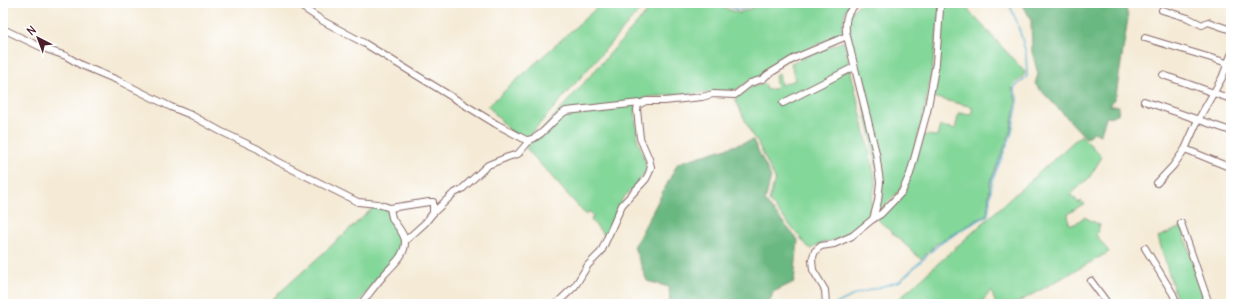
<svg xmlns="http://www.w3.org/2000/svg" width="1234" height="307" viewBox="0 0 1234 307" font-family="Delius,sans-serif">
  <style>
    .green { fill: #83d799; stroke: #667b62 }
    .forest { fill: #6ab881; stroke: #5a6c56 }
    .lines { fill: none; stroke-linecap: round; stroke-linejoin: round }
    .stream { stroke: #51accf; stroke-width: 1.5 }
    .minor-casing { stroke: #866666; stroke-width: 8 }
    .minor { stroke: #fff; stroke-width: 6 }
  </style>
  <rect width="100%" height="100%" fill="#fff"/>
  <filter id="ink" filterUnits="userSpaceOnUse"><feTurbulence type="fractalNoise" baseFrequency=".025" numOctaves="2"/><feDisplacementMap in="SourceGraphic" scale="8" xChannelSelector="R" yChannelSelector="G"/><feConvolveMatrix kernelMatrix="1 2 1 2 8 2 1 2 1" color-interpolation-filters="sRGB"/></filter>
  <filter id="wash" filterUnits="userSpaceOnUse"><feTurbulence type="fractalNoise" baseFrequency=".012" numOctaves="4" result="noise"/><feDisplacementMap in="SourceGraphic" scale="16" xChannelSelector="R" yChannelSelector="G"/><feGaussianBlur stdDeviation="0.9" result="paint"/><feColorMatrix in="noise" values="0 0 0 0 0 0 0 0 0 0 0 0 0 0 0 0 0 1.4 0 .05"/><feComposite in="paint" operator="in"/></filter>
  <g filter="url(#wash)">
    <rect width="100%" height="100%" fill="#f4ead5"/>
    <g class="green">
      <polygon points="602,3 646,3 522,144 488,106"/>
      <polygon points="655,3 710,3 739,13 765,3 851,3 846,9 841,34 784,60 764,76 752,79 734,91 647,97 635,103 637,137 647,168 638,183 622,199 606,237 591,220 593,216 589,211 586,215 526,148"/>
      <polygon points="860,3 941,3 933,63 924,113 908,173 899,191 876,215 881,186 848,30 850,13"/>
      <polygon points="943,3 962,3 1025,72 1024,75 1012,87 1016,102 1010,133 990,182 987,214 936,244 921,259 877,219 904,192 923,135 937,136 940,126 955,129 959,113 971,115 973,107 932,97 938,63"/>
      <polygon points="844,41 876,181 869,215 859,227 833,241 824,242 810,249 769,201 775,179 757,141 753,137 735,99 751,87 765,84 767,90 777,88 775,76 779,73 781,85 795,80 791,63"/>
      <polygon points="1081,135 1102,157 1089,178 1070,195 1075,198 1078,203 1081,201 1085,205 1080,206 1068,214 1069,224 1075,224 1084,217 1100,225 1096,235 1109,252 1015,304 996,304 991,291 980,304 893,304"/>
      <polygon points="374,207 388,210 390,219 402,239 398,256 357,304 267,304"/>
      <polygon points="1182,227 1206,304 1178,304 1158,237"/>
    </g>
    <g class="forest">
      <polygon points="1022,3 1125,3 1128,18 1116,95 1110,106 1119,106 1118,114 1106,118 1100,135 1094,132 1086,138 1035,84 1038,74 1032,52 1031,20"/>
      <polygon points="753,140 771,177 765,201 798,240 794,282 773,292 769,304 670,304 669,287 647,281 634,247 678,163"/>
    </g>
    <g class="lines">
      <g class="stream">
        <polyline points="721,3 739,10 758,3"/>
        <polyline points="836,304 856,294 900,281 938,245 963,229 988,215 992,181 1011,135 1018,102 1014,88 1027,76 1026,53 1018,25 1009,3"/>
      </g>
    </g>
  </g>
  <g filter="url(#ink)">
    <g class="lines">
      <defs>
        <g id="minor">
          <path d="M296,3l27,18 41,22 132,81 30,16c15,0 27,-22 40,-29l74,-8"/>
          <path d="M857,3c-10,10 -12,14 -11,29l30,121 4,29 -2,19 -5,18"/>
          <polyline points="1162,10 1188,18 1202,25 1208,22 1231,30"/>
          <polyline points="3,29 43,48 66,56 81,65 117,80 171,107 191,115 220,131 258,149 276,161 358,202 378,204 390,208 429,202 433,202 433,213 453,194 462,189 488,165 508,157 518,154 530,140"/>
          <polyline points="1145,38 1221,61 1231,65"/>
          <polyline points="1163,75 1231,99"/>
          <polyline points="1144,101 1231,131"/>
          <polyline points="783,103 854,67"/>
          <polyline points="1185,149 1229,167"/>
          <polyline points="1157,183 1173,166 1185,149 1198,120 1222,78 1231,55"/>
          <polyline points="1181,223 1209,304"/>
          <polyline points="405,241 425,223 433,213"/>
          <polyline points="1145,248 1173,294 1177,304"/>
          <polyline points="1091,281 1108,304"/>
          <path d="M361,304c8,-10 15,-20 23,-29 8,-10 22,-19 21,-34 -1,-8 -8,-15 -12,-21 -2,-4 -2,-8 -3,-12"/>
          <polyline points="556,304 575,286 588,265 601,252 622,205 646,179 649,173 651,167 649,159 640,138 637,110 638,105 646,101 664,101 702,97 713,94 735,95 750,83 763,79 767,75 795,58 847,36"/>
          <polyline points="826,304 825,290 813,270 812,260 815,251 821,246 834,244 852,236 873,219 881,214 902,192 910,174 927,112 936,63 940,9"/>
        </g>
      </defs>
      <use href="#minor" class="minor-casing"/>
      <use href="#minor" class="minor"/>
    </g>
  </g>
  <rect width="1234" height="307" fill="none" stroke="#fff" stroke-width="16"/>
  <g transform="translate(38 38) rotate(318)" stroke="#ffffff" stroke-width="3" paint-order="stroke">
  <path d="M0-3L7 15L0 10L-7 15Z" fill="#4a1f2b"/>
  <text y="-6" font-size="11" font-weight="bold" text-anchor="middle" fill="#4a1f2b">N</text>
  </g>
</svg>
